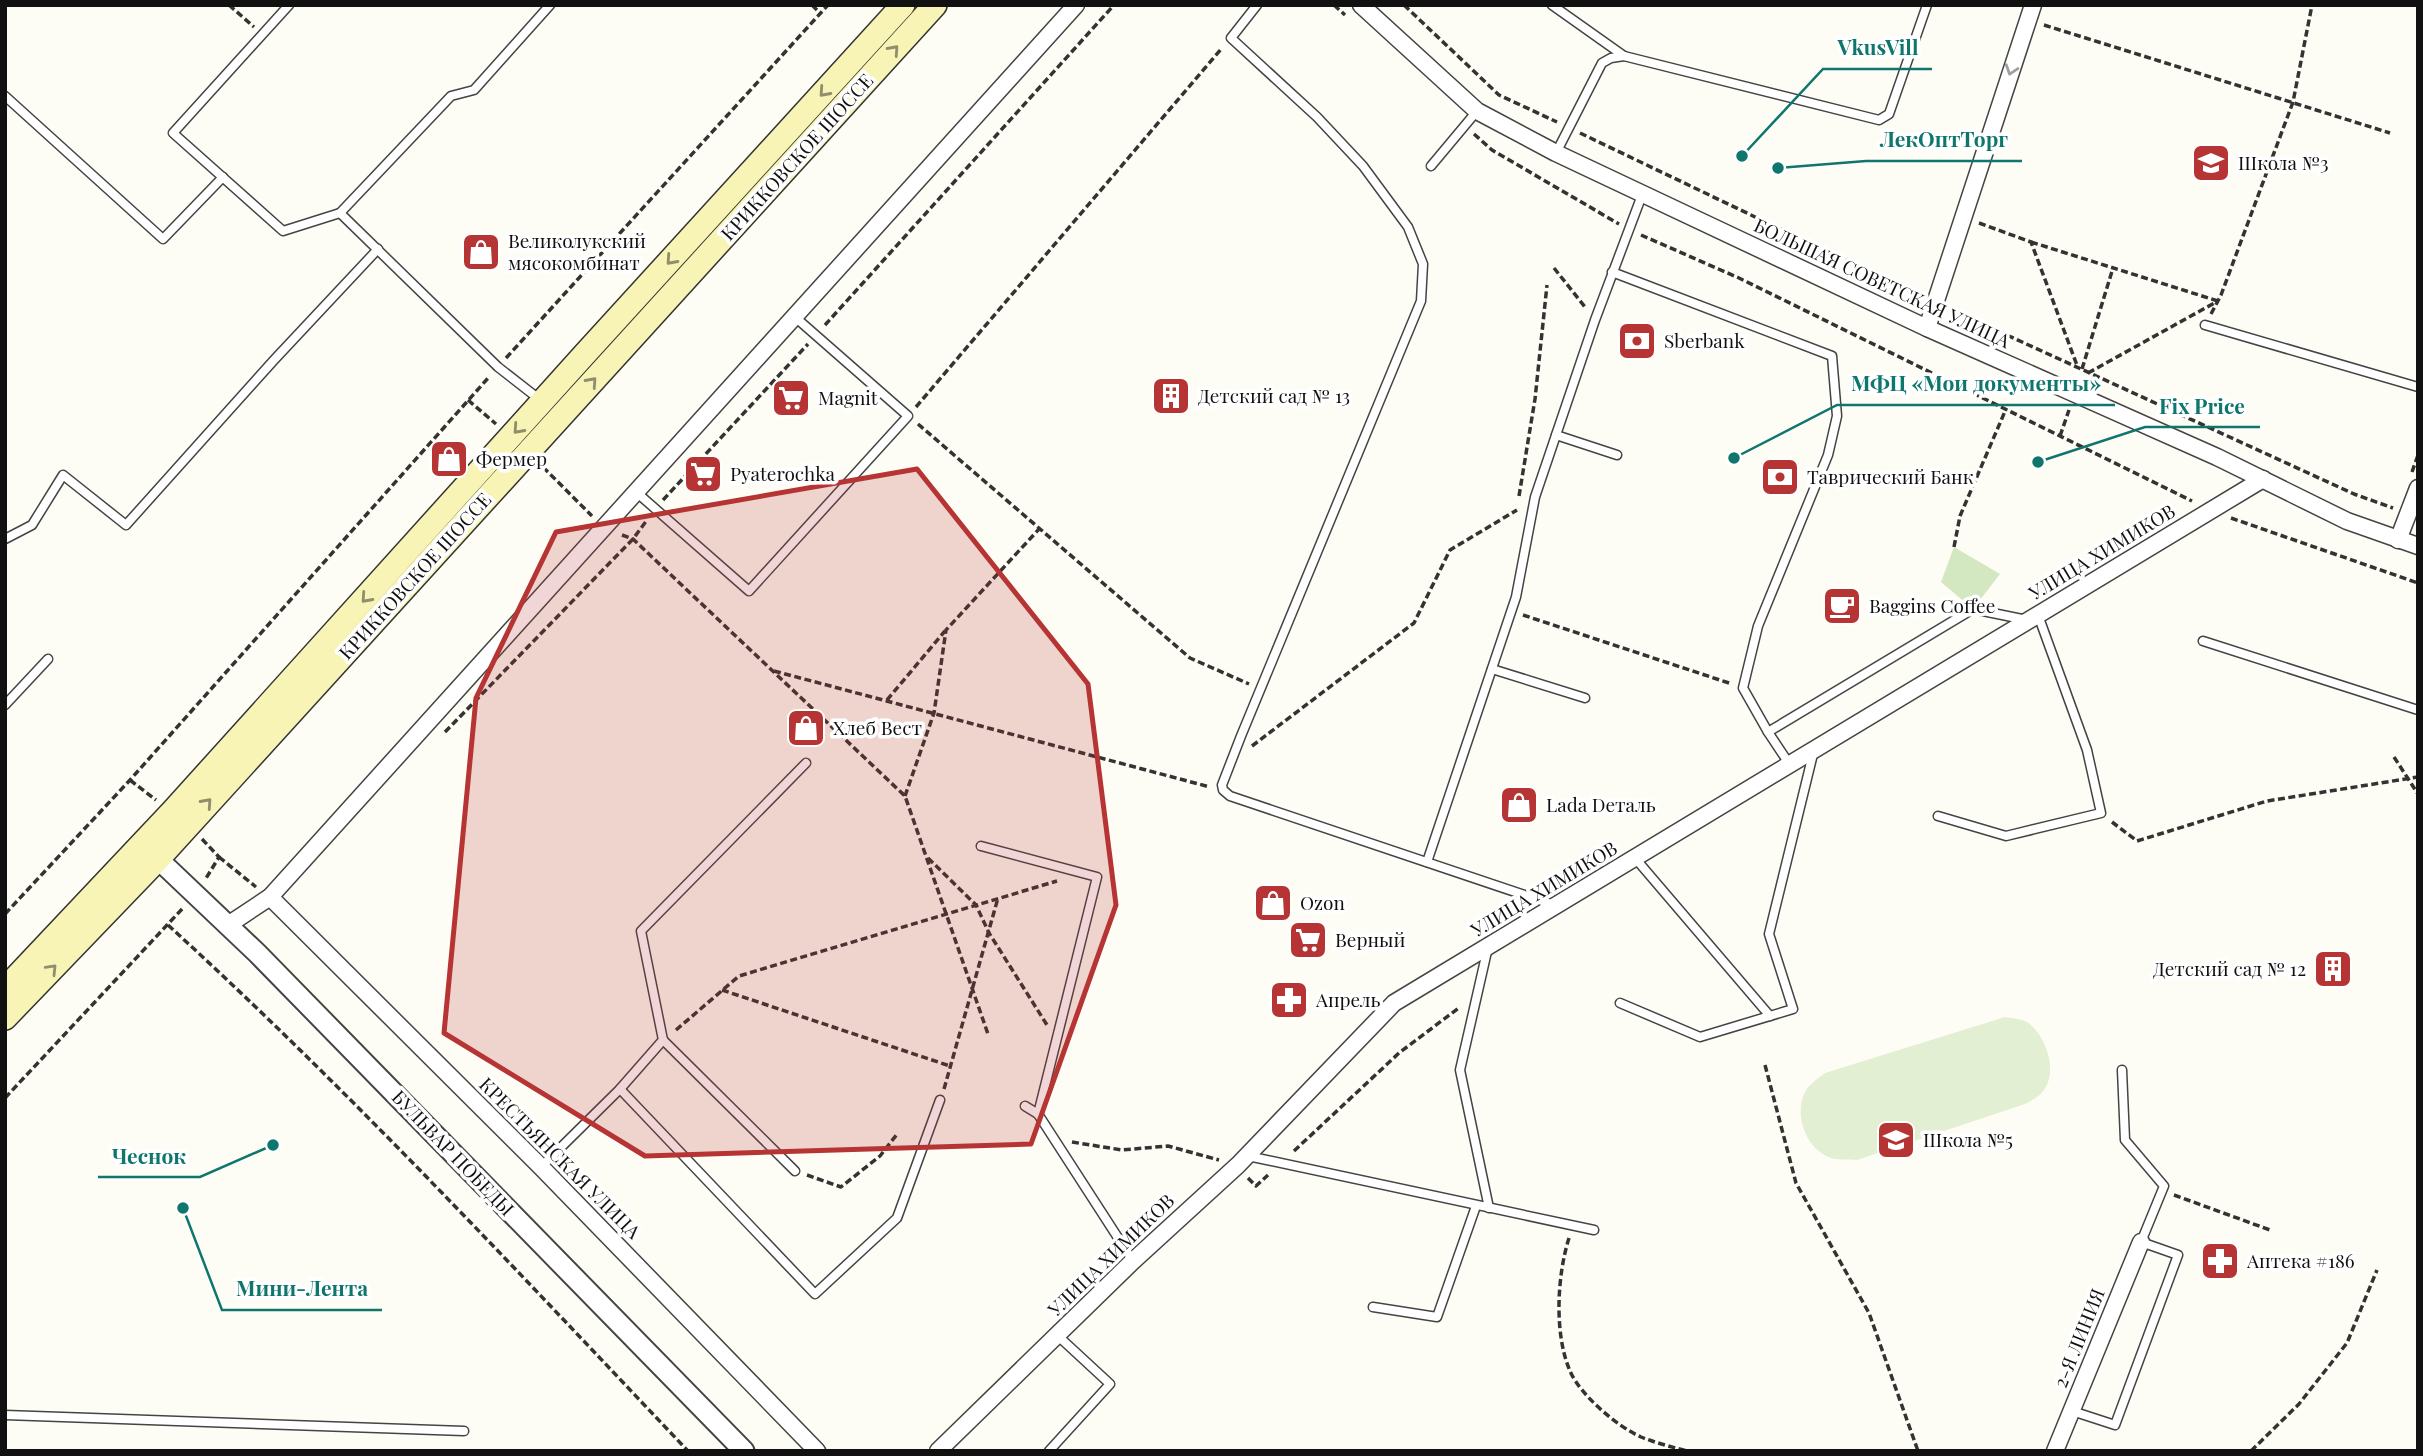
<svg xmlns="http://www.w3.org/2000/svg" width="2423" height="1456" viewBox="0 0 2423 1456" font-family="'Playfair Display',serif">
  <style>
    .green { fill: #d3e7c1 }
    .pitch { fill: #e3efd2 }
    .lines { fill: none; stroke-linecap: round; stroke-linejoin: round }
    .service-casing { stroke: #444; stroke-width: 11 }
    .minor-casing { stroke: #444; stroke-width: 19 }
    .tertiary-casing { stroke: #444; stroke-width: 23 }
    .secondary-casing { stroke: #333; stroke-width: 26 }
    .path { stroke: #333; stroke-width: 3.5; stroke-dasharray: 7 3.5; stroke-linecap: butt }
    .service { stroke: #fff; stroke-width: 8 }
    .minor { stroke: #fff; stroke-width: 16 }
    .tertiary { stroke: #fff; stroke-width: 19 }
    .secondary { stroke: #f8f4b6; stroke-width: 23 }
    .oneway { stroke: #908e6c }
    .oneway2 { stroke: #a0a0a0 }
    .marked { fill: #b63434; fill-opacity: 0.2; stroke: #b63434; stroke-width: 5; stroke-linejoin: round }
    .labels { text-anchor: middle; stroke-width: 7; stroke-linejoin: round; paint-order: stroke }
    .street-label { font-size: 19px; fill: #111; stroke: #fff }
    .poi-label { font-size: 19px; fill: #111; stroke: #fff; text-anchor: start }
    .leader { fill: none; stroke: #0f766e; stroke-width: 2.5 }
    .callout-dot { fill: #0f766e; stroke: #fff; stroke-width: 2.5 }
    .callout-label { font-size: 21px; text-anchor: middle; font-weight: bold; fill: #0f766e; stroke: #fff; stroke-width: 7; stroke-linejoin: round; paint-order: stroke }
  </style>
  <rect width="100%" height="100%" fill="#fefdf5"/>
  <polygon class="green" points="1954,547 2000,574 1973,609 1941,582"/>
  <path class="pitch" d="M2005,1017c6,1 16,2 22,5 19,13 32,50 16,69 -4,6 -12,10 -18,13l-168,56c-7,-1 -15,0 -22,-1 -28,-6 -42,-43 -30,-67 3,-7 14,-14 20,-19z"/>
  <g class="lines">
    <defs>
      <g id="service">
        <polyline points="289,5 173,133 283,231 340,213"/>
        <polyline points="1257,5 1231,38 1317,117 1363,166 1408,227 1423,264 1421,301 1241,736 1222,785 1223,790 1230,796 1554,905"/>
        <polyline points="1552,5 1624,56"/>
        <polyline points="5,96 163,239 223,177"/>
        <polyline points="1556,153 1602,63 1611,58 1624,56 1879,120 1889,114 1927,5"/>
        <polyline points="1431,166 1477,111"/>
        <polyline points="1612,272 1832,356 1837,416 1828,455 1758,626 1743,688 1768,732 1790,765"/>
        <polyline points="2205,325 2418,387"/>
        <polyline points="539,399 498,367 340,213 451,96 474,90 550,5"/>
        <polyline points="1556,435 1617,455"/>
        <polyline points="635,491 749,591 908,416 795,317"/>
        <polyline points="5,539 32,525 63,475 126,525 274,360 378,249"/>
        <polyline points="2203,641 2418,710"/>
        <polyline points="1492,669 1585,698"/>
        <polyline points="5,705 48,659"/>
        <polyline points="1768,732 1973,609 2027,620"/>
        <polyline points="1938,816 2006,836 2101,813 2087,750 2038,615"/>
        <polyline points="981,846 1097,877 1038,1114"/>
        <polyline points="1635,858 1770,1016"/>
        <polyline points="1427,862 1516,597 1535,497 1595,320 1642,195"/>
        <polyline points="1488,947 1460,1070 1489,1208"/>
        <polyline points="1620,1003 1700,1037 1793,1009 1769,934 1814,750"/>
        <polyline points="663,1040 795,1171"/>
        <polyline points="620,1089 815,1294 897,1218 940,1100"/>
        <polyline points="1025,1106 1038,1114 1133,1261"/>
        <polyline points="1248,1156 1594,1230"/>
        <polyline points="541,1167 620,1089 663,1040 641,931 806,763"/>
        <polyline points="1373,1307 1437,1317 1476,1206"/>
        <polyline points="2072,1411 2115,1425 2178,1255 2141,1242 2164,1186 2125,1140 2122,1070"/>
        <polyline points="5,1415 464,1431"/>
        <polyline points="1049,1451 1110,1384 1057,1335"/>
      </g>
      <g id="minor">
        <polyline points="1361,5 1477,111 1556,153 1927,328 2217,457 2347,521 2418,546"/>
        <polyline points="1927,328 2033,5"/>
        <polyline points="2398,540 2418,488"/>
        <polyline points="270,897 541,1167 817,1451"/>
        <polyline points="228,925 270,897 1076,5"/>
        <polyline points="938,1451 1133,1261 1238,1165 1394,1003 2263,479"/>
        <polyline points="2055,1451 2141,1242"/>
      </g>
      <polyline id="tertiary" points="158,859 257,953 744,1451"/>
      <g id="secondary">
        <polyline points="5,989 172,812 584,355 903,5"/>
        <polyline points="5,1018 158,859 935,5"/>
      </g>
    </defs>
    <use href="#service" class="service-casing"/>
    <use href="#minor" class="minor-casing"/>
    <use href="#tertiary" class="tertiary-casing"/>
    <use href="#secondary" class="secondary-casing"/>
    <g class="path">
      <polyline points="229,5 254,27"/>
      <polyline points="812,5 820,13"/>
      <polyline points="1334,5 1345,15"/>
      <polyline points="1404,5 1499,95 1557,122"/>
      <polyline points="2044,25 2390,133"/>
      <polyline points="1580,133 1920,296"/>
      <polyline points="1474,134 1492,150 1619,224"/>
      <polyline points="1979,223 2031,242 2078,368"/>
      <polyline points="1641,235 1739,278 2192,501"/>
      <polyline points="2031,242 2218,301"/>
      <polyline points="1554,268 1585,307"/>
      <polyline points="1950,309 2354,494 2393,508"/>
      <polyline points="2211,314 2221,295 2293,102 2312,5"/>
      <polyline points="825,325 1114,5"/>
      <polyline points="506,358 828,5"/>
      <polyline points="2082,369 2113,268"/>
      <polyline points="2088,373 2218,301"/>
      <polyline points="468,400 496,424"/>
      <polyline points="916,407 1222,48"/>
      <polyline points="918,424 1190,658 1249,684"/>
      <polyline points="2060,436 2069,410"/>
      <polyline points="543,467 592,516"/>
      <polyline points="2412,472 2418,455"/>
      <polyline points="1519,496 1535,399 1547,285"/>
      <polyline points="663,500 808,344"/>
      <polyline points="2231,518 2418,583"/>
      <polyline points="622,535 633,539 905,796 988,1034"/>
      <polyline points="1954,547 1960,516 2006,409"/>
      <polyline points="1523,615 1732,684"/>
      <polyline points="774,671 1210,787"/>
      <polyline points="887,700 945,631"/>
      <polyline points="445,732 633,539 647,520"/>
      <polyline points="1252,746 1414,623 1450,550 1517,510"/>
      <polyline points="2394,757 2418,794"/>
      <polyline points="130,780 156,800"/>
      <polyline points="905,796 934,713 946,630 1040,528"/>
      <polyline points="2112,822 2137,841 2267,801 2418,777"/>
      <polyline points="202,839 219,857 205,880"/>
      <polyline points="219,857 256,887"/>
      <polyline points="928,858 976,905 989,933 1047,1025"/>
      <polyline points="5,914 130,780 489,377"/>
      <path d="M168,925c182,166 350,347 520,526"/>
      <polyline points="722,990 950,1066"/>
      <polyline points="676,1030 739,976 1057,881"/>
      <polyline points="1765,1065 1796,1183 1869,1313 1918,1451"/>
      <polyline points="944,1089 998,898"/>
      <polyline points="5,1098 183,908"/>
      <polyline points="1072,1142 1122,1150 1168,1146 1219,1160"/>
      <polyline points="1294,1151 1399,1053 1460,1007"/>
      <polyline points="807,1175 841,1187 880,1156 898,1133"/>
      <polyline points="1248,1178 1256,1186 1268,1175"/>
      <polyline points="2174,1195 2270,1230"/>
      <path d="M1569,1238c-12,38 -15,96 1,133 10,24 48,56 71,66 15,6 31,10 46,14"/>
      <polyline points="2251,1451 2299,1404 2347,1343 2377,1270"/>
    </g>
    <use href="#service" class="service"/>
    <use href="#minor" class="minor"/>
    <use href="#tertiary" class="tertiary"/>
    <use href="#secondary" class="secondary"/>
  </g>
  <defs><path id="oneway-chevron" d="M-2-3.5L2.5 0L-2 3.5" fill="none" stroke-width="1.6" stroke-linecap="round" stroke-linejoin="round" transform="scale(1.75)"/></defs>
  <g class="oneway">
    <use href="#oneway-chevron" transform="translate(894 50) rotate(-48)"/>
    <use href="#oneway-chevron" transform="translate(824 92) rotate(132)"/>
    <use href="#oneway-chevron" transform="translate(671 260) rotate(132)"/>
    <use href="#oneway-chevron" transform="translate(592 382) rotate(-48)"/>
    <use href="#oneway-chevron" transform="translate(518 429) rotate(132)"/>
    <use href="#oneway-chevron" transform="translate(366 598) rotate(132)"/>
    <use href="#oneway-chevron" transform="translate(207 803) rotate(-48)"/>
    <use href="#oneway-chevron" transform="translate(52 969) rotate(-46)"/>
  </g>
  <use class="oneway2" href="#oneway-chevron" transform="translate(2011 70) rotate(108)"/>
  <path class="marked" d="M917,469l171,215 28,221 -85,239 -386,12 -201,-123 32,-335 80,-166z"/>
  <defs>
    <symbol id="school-square" viewBox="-11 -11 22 22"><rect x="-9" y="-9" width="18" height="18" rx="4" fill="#b63434" stroke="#fff"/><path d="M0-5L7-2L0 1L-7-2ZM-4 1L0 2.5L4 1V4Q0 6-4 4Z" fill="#fff"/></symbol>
    <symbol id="shop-square" viewBox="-11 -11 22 22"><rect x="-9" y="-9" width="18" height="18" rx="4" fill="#b63434" stroke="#fff"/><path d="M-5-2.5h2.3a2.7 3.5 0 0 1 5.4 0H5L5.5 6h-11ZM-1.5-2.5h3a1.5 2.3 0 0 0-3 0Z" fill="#fff"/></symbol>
    <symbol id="bank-square" viewBox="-11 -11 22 22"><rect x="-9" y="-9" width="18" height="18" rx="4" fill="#b63434" stroke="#fff"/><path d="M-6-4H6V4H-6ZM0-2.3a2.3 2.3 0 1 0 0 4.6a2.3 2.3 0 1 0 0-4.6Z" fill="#fff"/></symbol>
    <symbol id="building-square" viewBox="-11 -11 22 22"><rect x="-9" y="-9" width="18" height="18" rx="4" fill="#b63434" stroke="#fff"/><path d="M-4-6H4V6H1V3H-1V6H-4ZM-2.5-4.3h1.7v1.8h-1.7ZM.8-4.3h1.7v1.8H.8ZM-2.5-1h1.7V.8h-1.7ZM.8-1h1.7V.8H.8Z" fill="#fff"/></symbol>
    <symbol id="supermarket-square" viewBox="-11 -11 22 22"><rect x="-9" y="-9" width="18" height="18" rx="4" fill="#b63434" stroke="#fff"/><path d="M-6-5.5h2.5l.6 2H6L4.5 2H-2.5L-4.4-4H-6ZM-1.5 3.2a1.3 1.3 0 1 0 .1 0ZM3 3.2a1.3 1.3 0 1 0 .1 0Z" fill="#fff"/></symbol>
    <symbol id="cafe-square" viewBox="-11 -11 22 22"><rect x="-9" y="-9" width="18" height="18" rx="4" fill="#b63434" stroke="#fff"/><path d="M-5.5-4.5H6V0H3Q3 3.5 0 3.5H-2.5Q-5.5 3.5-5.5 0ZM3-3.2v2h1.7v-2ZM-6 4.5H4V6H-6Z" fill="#fff"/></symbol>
    <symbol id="pharmacy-square" viewBox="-11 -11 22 22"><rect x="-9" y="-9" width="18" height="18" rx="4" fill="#b63434" stroke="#fff"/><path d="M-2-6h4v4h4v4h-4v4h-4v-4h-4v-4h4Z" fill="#fff"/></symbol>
  </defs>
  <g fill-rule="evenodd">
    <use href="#school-square" x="2189" y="141" width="44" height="44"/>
    <use href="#shop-square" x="459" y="230" width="44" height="44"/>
    <use href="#bank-square" x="1615" y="319" width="44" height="44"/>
    <use href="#building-square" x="1149" y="374" width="44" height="44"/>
    <use href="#supermarket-square" x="769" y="376" width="44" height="44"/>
    <use href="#shop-square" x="427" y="437" width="44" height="44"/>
    <use href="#supermarket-square" x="681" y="452" width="44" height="44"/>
    <use href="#bank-square" x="1758" y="455" width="44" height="44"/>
    <use href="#cafe-square" x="1820" y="584" width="44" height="44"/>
    <use href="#shop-square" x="784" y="706" width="44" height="44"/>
    <use href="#shop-square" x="1497" y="783" width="44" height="44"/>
    <use href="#shop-square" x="1251" y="881" width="44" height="44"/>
    <use href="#supermarket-square" x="1286" y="918" width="44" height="44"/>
    <use href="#building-square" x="2311" y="947" width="44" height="44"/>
    <use href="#pharmacy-square" x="1267" y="978" width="44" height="44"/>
    <use href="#school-square" x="1874" y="1118" width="44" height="44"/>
    <use href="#pharmacy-square" x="2198" y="1239" width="44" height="44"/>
  </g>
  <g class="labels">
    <g class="street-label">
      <text transform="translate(797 157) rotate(-48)" y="7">КРИККОВСКОЕ ШОССЕ</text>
      <text transform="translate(1882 283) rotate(25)" y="7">БОЛЬШАЯ СОВЕТСКАЯ УЛИЦА</text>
      <text transform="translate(2102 552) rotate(-31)" y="7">УЛИЦА ХИМИКОВ</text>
      <text transform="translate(415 576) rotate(-48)" y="7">КРИККОВСКОЕ ШОССЕ</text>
      <text transform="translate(1544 889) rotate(-31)" y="7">УЛИЦА ХИМИКОВ</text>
      <text transform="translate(453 1153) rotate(46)" y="7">БУЛЬВАР ПОБЕДЫ</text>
      <text transform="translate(560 1158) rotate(45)" y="7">КРЕСТЬЯНСКАЯ УЛИЦА</text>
      <text transform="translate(1111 1255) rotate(-44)" y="7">УЛИЦА ХИМИКОВ</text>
      <text transform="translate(2079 1338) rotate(-68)" y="7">2-Я ЛИНИЯ</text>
    </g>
    <g class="poi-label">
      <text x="2238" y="170">Школа №3</text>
      <text x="508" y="248">Великолукский<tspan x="508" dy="22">мясокомбинат</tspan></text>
      <text x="1664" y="348">Sberbank</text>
      <text x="1198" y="403">Детский сад № 13</text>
      <text x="818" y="405">Magnit</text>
      <text x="476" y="466">Фермер</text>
      <text x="730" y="481">Pyaterochka</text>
      <text x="1807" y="484">Таврический Банк</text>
      <text x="1869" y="613">Baggins Coffee</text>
      <text x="833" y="735">Хлеб Вест</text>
      <text x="1546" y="812">Lada Dеталь</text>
      <text x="1300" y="910">Ozon</text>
      <text x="1335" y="947">Верный</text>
      <text x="2306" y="976" text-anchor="end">Детский сад № 12</text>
      <text x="1316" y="1007">Апрель</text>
      <text x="1923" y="1147">Школа №5</text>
      <text x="2247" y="1268">Аптека #186</text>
    </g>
  </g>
  <path class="leader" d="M1742 156L1823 69H1932M1778 168L1866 161H2022M1734 458L1837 405H2115M2038 462L2145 427H2260M273 1145L200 1177H98M183 1208L222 1310H382"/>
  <g class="callout-dot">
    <circle cx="1742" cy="156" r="7"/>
    <circle cx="1778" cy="168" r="7"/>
    <circle cx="1734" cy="458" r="7"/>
    <circle cx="2038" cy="462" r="7"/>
    <circle cx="273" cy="1145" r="7"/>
    <circle cx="183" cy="1208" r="7"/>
  </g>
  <g class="callout-label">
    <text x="1878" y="55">VkusVill</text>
    <text x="1944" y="147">ЛекОптТорг</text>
    <text x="1976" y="391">МФЦ «Мои документы»</text>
    <text x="2202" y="414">Fix Price</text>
    <text x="149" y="1164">Чеснок</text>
    <text x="302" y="1296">Мини-Лента</text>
  </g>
  <rect width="2423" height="1456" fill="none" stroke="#111111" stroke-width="14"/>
</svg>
